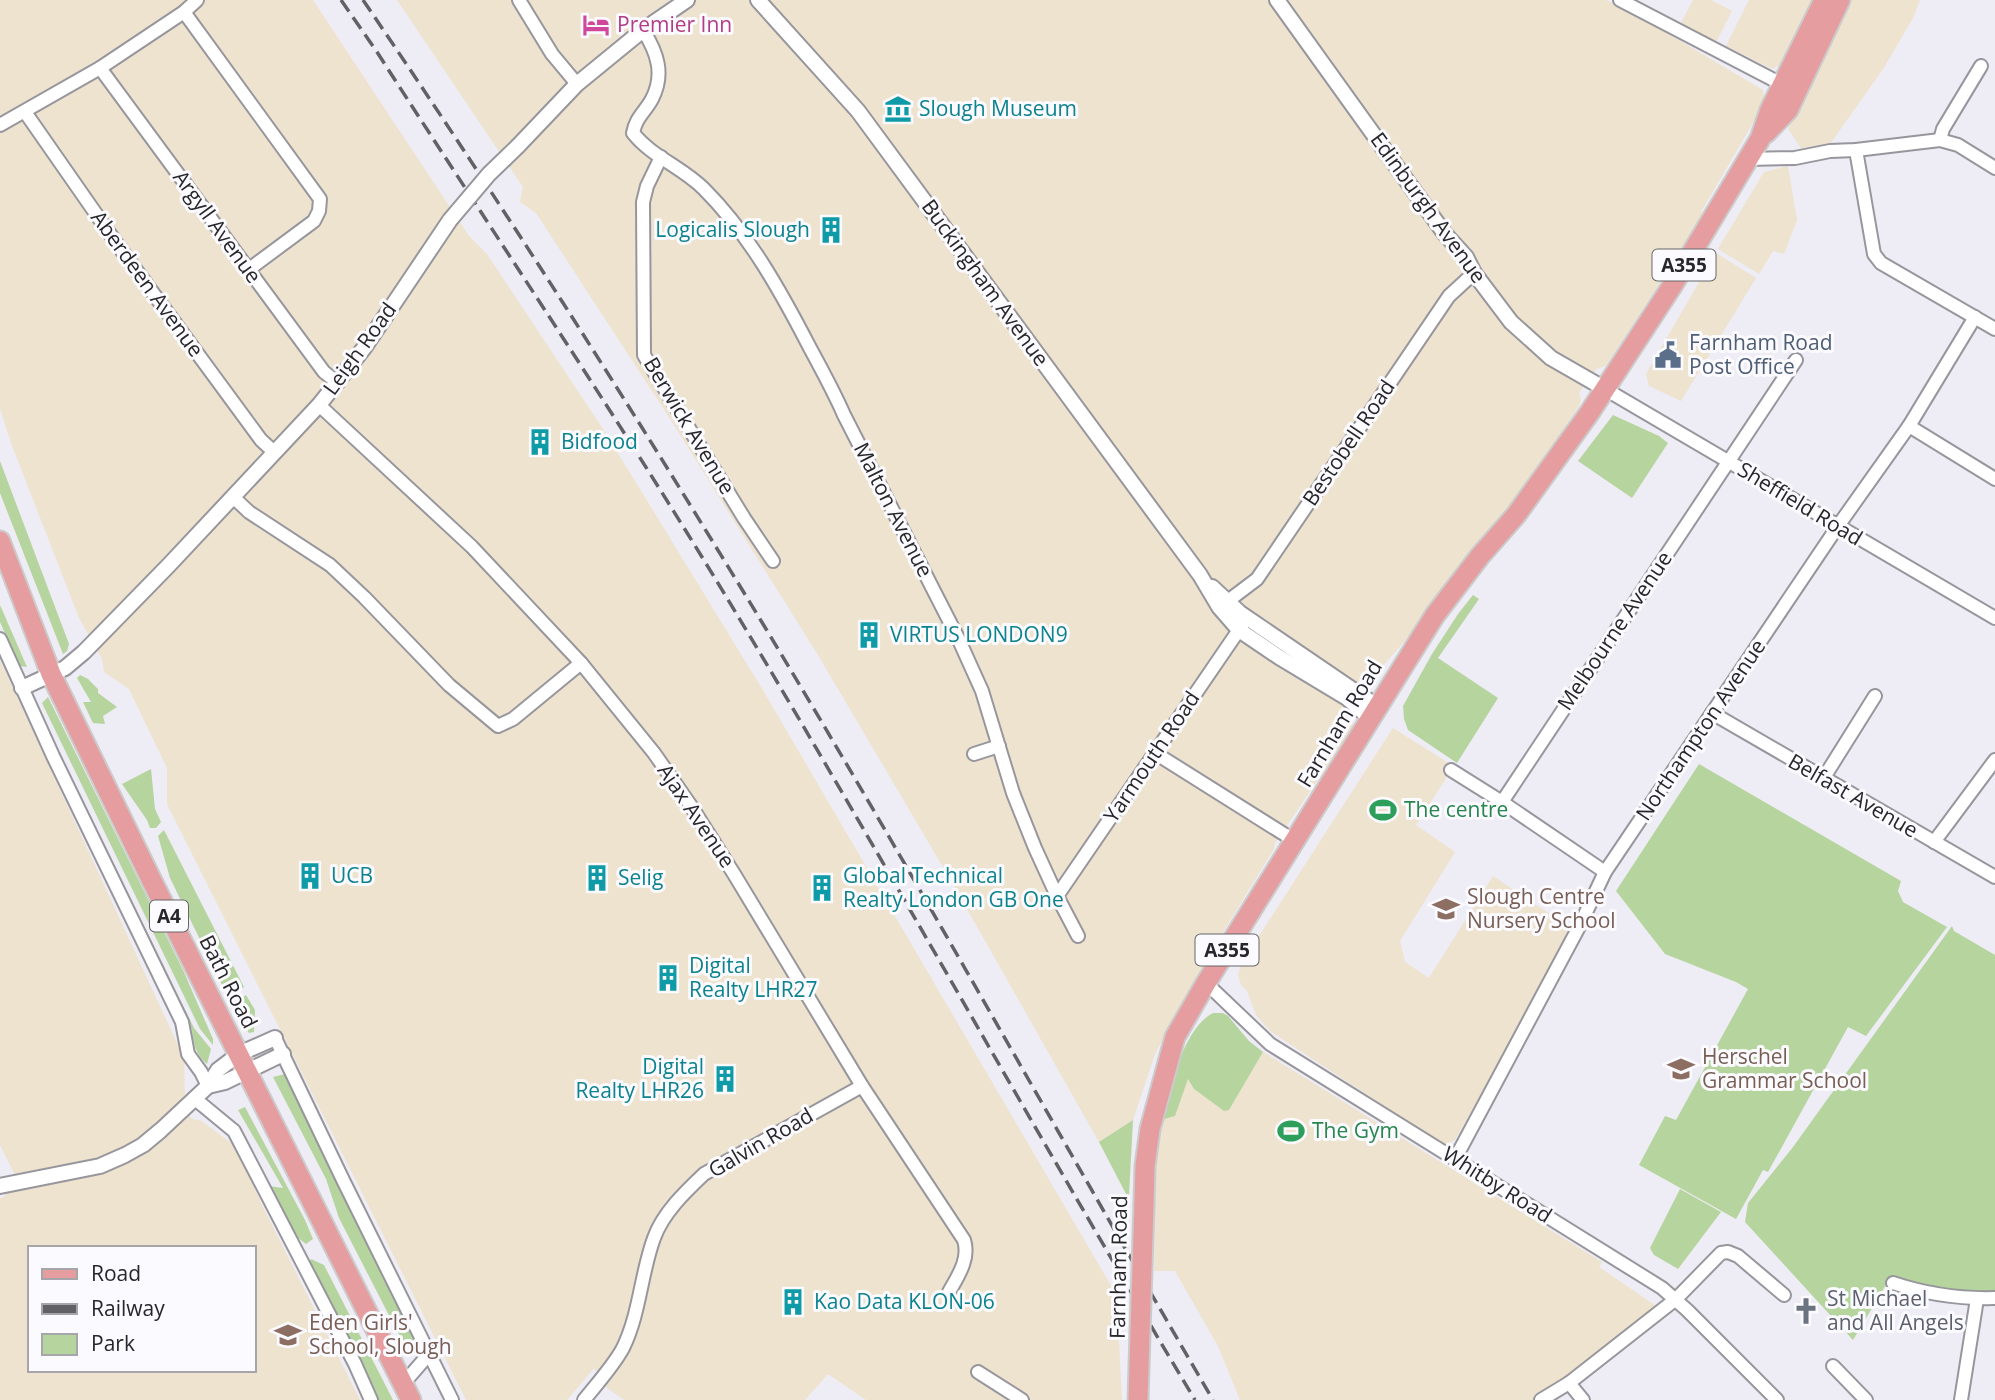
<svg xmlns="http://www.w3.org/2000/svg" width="1995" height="1400" viewBox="0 0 1995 1400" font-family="'Open Sans',sans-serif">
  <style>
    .commercial { fill: #ede3ce; fill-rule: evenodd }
    .green { fill: #b6d59e }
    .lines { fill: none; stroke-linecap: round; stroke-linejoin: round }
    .minor-casing { stroke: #98969d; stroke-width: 16 }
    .tertiary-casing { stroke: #98969d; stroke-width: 18 }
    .primary-casing { stroke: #cbcbcc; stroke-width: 23 }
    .minor { stroke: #fff; stroke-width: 12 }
    .tertiary { stroke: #fff; stroke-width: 14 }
    .primary { stroke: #e69d9f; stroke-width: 19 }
    .rail { stroke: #626165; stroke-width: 3.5; stroke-dasharray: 14 7; stroke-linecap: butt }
    .tertiary-bridge-casing { stroke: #98969d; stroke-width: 18; stroke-linecap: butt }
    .primary-bridge-casing { stroke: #cbcbcc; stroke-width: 23; stroke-linecap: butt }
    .tertiary-bridge { stroke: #fff; stroke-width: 14 }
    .primary-bridge { stroke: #e69d9f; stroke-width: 19 }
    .labels { text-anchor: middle; stroke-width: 6; stroke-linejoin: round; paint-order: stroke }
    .shield { fill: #fbfaff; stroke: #676669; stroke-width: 2 }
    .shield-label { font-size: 19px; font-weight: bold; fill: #272629 }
    .hotel-label { font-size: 21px; fill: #b23c85; stroke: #fbfaff; text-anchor: start }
    .culture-label { font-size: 21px; fill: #0d838f; stroke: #fbfaff; text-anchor: start }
    .street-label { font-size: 21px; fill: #272629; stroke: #fbfaff }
    .service-label { font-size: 21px; fill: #4e5e75; stroke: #fbfaff; text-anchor: start }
    .leisure-label { font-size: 21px; fill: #27864d; stroke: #fbfaff; text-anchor: start }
    .education-label { font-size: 21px; fill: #785e54; stroke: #fbfaff; text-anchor: start }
    .worship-label { font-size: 21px; fill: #5b616d; stroke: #fbfaff; text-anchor: start }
  </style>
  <rect width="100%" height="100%" fill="#eeecf4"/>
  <g class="commercial">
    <polygon points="0,0 313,0 469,236 487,254 603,429 646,499 764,692 1127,1313 1117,1303 1122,1400 866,1400 828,1374 805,1400 624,1400 607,1388 594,1368 567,1400 466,1400 167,804 167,768 129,689 104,672 102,659 79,618 11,443 0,409"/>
    <polygon points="397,0 1606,0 1638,16 1763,90 1765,102 1701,212 1704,215 1606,366 1596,369 1579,393 1581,400 1579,406 1538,468 1499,522 1404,642 1374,676 1360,683 1346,712 1351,715 1353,725 1330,762 1275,843 1274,849 1211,952 1176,1014 1155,1054 1133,1120 1099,1142 950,879 818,655 667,414 536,213 520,202 523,187"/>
    <polygon points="1693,0 1711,0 1732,11 1716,42 1681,23"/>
    <polygon points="1749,0 1817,0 1788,61 1772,69 1726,46"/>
    <polygon points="1851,0 1920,0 1913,18 1883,69 1830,144 1801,148 1788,129"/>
    <polygon points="1788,166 1797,220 1784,254 1773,251 1759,274 1718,249 1764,172"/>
    <polygon points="1716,253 1756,278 1681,401 1649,386 1646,374"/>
    <path d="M0,660l184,398 1,40 -8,11 18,11h5l34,25 31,66 95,189h-360v-202l4,-1 11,-22 -15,-30zM30,1248h224v122h-224z"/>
    <polygon points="1393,728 1450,764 1445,780 1416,825 1455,852 1400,941 1405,962 1429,978 1493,876 1571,928 1508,1046 1455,1140 1445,1146 1270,1031 1256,1015 1247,991 1241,985 1238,975 1241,964"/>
    <polygon points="1263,1052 1602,1262 1599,1267 1659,1308 1562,1382 1533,1400 1240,1400 1218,1346 1175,1271 1154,1271 1156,1157 1161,1120 1175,1116 1188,1078 1194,1089 1224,1111 1229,1110"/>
  </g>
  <g class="green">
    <polygon points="1613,415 1659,436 1668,443 1632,498 1578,461"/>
    <polygon points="0,461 69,644 67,651 63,654 0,493"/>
    <polygon points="1473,595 1479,599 1438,658 1498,698 1457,763 1408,730 1404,719 1403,706 1432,654 1458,614"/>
    <polygon points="0,605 27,667 19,666 0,622"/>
    <polygon points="80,675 88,679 98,689 98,693 117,707 103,716 105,724 93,723 83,702 91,702 77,678"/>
    <polygon points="48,697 183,970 213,1039 213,1045 200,1029 42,703"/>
    <polygon points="1699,764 1901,881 1898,891 1903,902 1947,927 1866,1036 1848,1027 1768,1172 1763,1170 1736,1219 1639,1165 1665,1116 1676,1120 1748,989 1736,982 1665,954 1616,891"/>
    <polygon points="151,769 155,809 161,822 156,828 150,828 147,820 122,784"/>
    <path d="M71,781l5,5 118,242 17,21 -4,15c-11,-9 -14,-21 -15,-34z"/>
    <polygon points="164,830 244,987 235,993 226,993 170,878 158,836"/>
    <polygon points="1952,926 1954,931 1995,955 1995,1296 1912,1288 1890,1278 1853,1340 1745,1222 1748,1203 1793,1147"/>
    <polygon points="246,995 255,1010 254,1032 249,1033 231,1004"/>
    <path d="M1213,1013h10l5,3 21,25 14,11 -34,58 -5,1 -30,-22 -6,-10 -13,37 -14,4c9,-30 22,-92 52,-107z"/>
    <polygon points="285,1074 417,1334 417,1344 413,1350 405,1345 394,1325 339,1218 326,1179 273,1077"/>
    <polygon points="245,1107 305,1220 313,1239 306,1244 298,1238 269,1186 283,1188 238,1110"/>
    <polygon points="1133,1120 1129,1195 1126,1194 1099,1142"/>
    <polygon points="1680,1189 1721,1212 1678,1269 1654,1255 1650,1248"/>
    <polygon points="311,1259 324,1265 393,1400 378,1400 309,1263"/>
  </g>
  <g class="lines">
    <defs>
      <g id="minor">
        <polyline points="519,0 552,54 577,84"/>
        <polyline points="1620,0 1787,87"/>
        <polyline points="184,12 320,199 319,211 314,221 248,270"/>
        <path d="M643,30c14,22 22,44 9,69 -7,13 -16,18 -19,34 19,24 49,34 71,56 45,45 77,103 106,159 12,22 24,44 34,67l115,225 23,51 31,102 22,55 22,48 21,40"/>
        <polyline points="100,68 324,372 338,383"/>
        <polyline points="25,112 117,244 261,440 274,452"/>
        <polyline points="0,125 100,68 184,12 197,0"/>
        <polyline points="1940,140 1943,129 1981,66"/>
        <polyline points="1856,150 1874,254 1881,263 1995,329"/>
        <polyline points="661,157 647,186 643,202 644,355 744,518 773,561"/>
        <polyline points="1748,159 1795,158 1830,151 1856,150 1940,140 1958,145 1995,168"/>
        <polyline points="1605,389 1995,618"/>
        <path d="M319,405l153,142 109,116 73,90 37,53 43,68 128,212 102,154c6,19 -6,36 -15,52"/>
        <polyline points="1909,426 1995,479"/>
        <polyline points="233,497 249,512 330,565 364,597 449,685 498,726 513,719 581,663"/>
        <polyline points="1220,607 1257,579 1449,296 1474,273"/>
        <polyline points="0,639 53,756 182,1022 188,1054 201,1072 208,1086"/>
        <polyline points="1712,713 1995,877"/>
        <polyline points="1155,753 1295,841"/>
        <polyline points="974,754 999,746"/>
        <polyline points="1451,770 1502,802 1605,872"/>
        <polyline points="1823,779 1875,696"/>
        <polyline points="1502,802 1796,360"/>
        <polyline points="1934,842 1995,760"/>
        <polyline points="1057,896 1243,624"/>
        <polyline points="1206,983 1270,1044 1662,1288 1687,1310 1777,1400"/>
        <polyline points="275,1038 343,1180 452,1400"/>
        <polyline points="194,1098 234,1131 355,1364 371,1400"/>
        <polyline points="1455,1159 1580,925 1605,872 1838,526 1909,426 1975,317"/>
        <path d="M1893,1283c33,11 68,16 102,15"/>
        <polyline points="1833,1366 1866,1400"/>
        <polyline points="978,1372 1022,1400"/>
        <polyline points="1569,1383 1583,1400"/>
        <polyline points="403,1384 429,1354"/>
        <path d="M584,1400c12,-15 30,-35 39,-52 17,-35 18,-75 31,-110 9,-25 31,-46 50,-64l158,-88"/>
        <polyline points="1541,1400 1569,1383 1676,1299 1721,1253 1728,1252 1738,1256 1784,1295"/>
        <polyline points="1961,1400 1977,1299"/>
      </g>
      <g id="tertiary">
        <polyline points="758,0 858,111 1200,575 1219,607 1239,630 1279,657 1347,698 1371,719"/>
        <polyline points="1277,0 1445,234 1466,257 1474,273 1511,322 1551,358 1605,389"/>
        <polyline points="518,146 577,84 643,30 687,0"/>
        <polyline points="1212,587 1240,613 1378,707"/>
        <polyline points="22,688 65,668 84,652 169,565 319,405 364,348 450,220"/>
        <polyline points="208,1086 225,1082 283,1054"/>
        <polyline points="0,1186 100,1166 125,1155 143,1145 161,1130 208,1086 218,1070 239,1054 275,1038"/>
      </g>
      <g id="primary">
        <polyline points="1766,133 1788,110 1840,0"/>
        <polyline points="0,541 51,674 152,881 411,1400"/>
        <polyline points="1144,1204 1145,1166 1150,1129 1175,1037 1206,983 1435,615 1480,556 1516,515 1590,412 1672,286 1760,139 1770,110 1824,0"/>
        <polyline points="1138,1400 1140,1333"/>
      </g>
    </defs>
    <use href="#minor" class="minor-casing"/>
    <use href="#tertiary" class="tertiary-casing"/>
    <use href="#primary" class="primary-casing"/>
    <use href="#minor" class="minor"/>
    <use href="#tertiary" class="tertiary"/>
    <use href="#primary" class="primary"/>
    <g class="rail">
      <path d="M341,0l36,52c124,193 253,383 371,581 152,254 295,513 447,767"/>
      <path d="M363,0c139,204 272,413 400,624 155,256 299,518 450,776"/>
    </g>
    <defs>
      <polyline id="tertiary-bridge" points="450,220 489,174 518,146"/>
      <polyline id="primary-bridge" points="1140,1333 1144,1204"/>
    </defs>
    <use href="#tertiary-bridge" class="tertiary-bridge-casing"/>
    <use href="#primary-bridge" class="primary-bridge-casing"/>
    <use href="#tertiary-bridge" class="tertiary-bridge"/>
    <use href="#primary-bridge" class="primary-bridge"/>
  </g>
  <defs>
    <symbol id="hotel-bare" viewBox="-9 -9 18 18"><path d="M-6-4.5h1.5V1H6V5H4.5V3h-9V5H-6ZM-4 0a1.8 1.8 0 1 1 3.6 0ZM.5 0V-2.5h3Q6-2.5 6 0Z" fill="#d1479c" stroke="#fbfaff" stroke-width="2.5" paint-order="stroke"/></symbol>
    <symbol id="museum-bare" viewBox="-9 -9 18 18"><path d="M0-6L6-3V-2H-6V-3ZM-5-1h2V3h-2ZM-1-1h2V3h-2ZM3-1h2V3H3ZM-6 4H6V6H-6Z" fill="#0f9aa8" stroke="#fbfaff" stroke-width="2.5" paint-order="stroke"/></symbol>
    <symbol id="building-bare" viewBox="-9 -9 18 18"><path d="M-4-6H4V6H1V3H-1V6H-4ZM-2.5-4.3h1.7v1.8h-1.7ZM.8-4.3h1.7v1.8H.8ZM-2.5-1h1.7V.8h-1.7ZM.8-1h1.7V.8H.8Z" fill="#0f9aa8" stroke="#fbfaff" stroke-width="2.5" paint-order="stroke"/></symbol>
    <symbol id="civic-bare" viewBox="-9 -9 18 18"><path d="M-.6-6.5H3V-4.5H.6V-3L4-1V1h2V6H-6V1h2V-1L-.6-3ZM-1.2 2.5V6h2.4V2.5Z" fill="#5c6f8a" stroke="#fbfaff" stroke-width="2.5" paint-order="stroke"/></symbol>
    <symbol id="stadium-bare" viewBox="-9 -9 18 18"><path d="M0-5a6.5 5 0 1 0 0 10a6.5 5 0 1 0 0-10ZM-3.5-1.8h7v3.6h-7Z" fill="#2e9e5b" stroke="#fbfaff" stroke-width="2.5" paint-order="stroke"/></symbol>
    <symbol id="school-bare" viewBox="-9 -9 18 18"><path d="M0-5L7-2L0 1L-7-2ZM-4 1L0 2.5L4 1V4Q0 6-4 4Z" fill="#8d6e63" stroke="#fbfaff" stroke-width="2.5" paint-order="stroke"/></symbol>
    <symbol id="church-bare" viewBox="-9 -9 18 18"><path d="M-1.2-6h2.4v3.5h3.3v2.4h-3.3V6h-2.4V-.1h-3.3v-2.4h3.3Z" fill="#6b7280" stroke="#fbfaff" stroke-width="2.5" paint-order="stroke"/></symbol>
  </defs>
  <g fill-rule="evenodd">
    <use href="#hotel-bare" x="577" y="6" width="38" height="38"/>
    <use href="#museum-bare" x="879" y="90" width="38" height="38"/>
    <use href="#building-bare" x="812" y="211" width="38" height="38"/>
    <use href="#civic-bare" x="1649" y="336" width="38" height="38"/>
    <use href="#building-bare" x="521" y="423" width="38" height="38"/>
    <use href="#building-bare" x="850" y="616" width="38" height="38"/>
    <use href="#stadium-bare" x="1364" y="791" width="38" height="38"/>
    <use href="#building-bare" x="291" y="857" width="38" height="38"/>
    <use href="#building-bare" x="578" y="859" width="38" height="38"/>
    <use href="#building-bare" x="803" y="869" width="38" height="38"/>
    <use href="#school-bare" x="1427" y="890" width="38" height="38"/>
    <use href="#building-bare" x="649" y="959" width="38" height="38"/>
    <use href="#school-bare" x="1662" y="1050" width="38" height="38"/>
    <use href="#building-bare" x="706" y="1060" width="38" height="38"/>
    <use href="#stadium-bare" x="1272" y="1112" width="38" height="38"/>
    <use href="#building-bare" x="774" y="1283" width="38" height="38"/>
    <use href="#church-bare" x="1787" y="1292" width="38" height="38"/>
    <use href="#school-bare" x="269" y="1316" width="38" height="38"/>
  </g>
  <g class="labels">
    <g class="shield">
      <rect x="1652.5" y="249.5" width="63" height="31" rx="5"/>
      <rect x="150" y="900.5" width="38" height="31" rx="5"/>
      <rect x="1195.5" y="934.5" width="63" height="31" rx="5"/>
    </g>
    <g class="shield-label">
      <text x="1684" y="272">A355</text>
      <text x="169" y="923">A4</text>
      <text x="1227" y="957">A355</text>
    </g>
    <g class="hotel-label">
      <text x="617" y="32">Premier Inn</text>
    </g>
    <g class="culture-label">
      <text x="919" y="116">Slough Museum</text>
      <text x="810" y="237" text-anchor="end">Logicalis Slough</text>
      <text x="561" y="449">Bidfood</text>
      <text x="890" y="642">VIRTUS LONDON9</text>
      <text x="331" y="883">UCB</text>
      <text x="843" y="883">Global Technical<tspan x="843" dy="24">Realty London GB One</tspan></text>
      <text x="618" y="885">Selig</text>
      <text x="689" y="973">Digital<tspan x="689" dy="24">Realty LHR27</tspan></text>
      <text x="704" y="1074" text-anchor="end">Digital<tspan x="704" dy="24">Realty LHR26</tspan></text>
      <text x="814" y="1309">Kao Data KLON-06</text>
    </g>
    <g class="street-label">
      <text transform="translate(1428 208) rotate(54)" y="7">Edinburgh Avenue</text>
      <text transform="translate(217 227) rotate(54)" y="7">Argyll Avenue</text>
      <text transform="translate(985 283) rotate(54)" y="7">Buckingham Avenue</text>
      <text transform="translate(147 284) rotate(54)" y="7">Aberdeen Avenue</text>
      <text transform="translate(360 349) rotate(-54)" y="7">Leigh Road</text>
      <text transform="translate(689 426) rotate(59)" y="7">Berwick Avenue</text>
      <text transform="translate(1349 443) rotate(-56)" y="7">Bestobell Road</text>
      <text transform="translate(1800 504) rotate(31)" y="7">Sheffield Road</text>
      <text transform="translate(893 510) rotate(63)" y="7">Malton Avenue</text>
      <text transform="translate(1615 631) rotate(-56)" y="7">Melbourne Avenue</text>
      <text transform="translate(1340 724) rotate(-59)" y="7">Farnham Road</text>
      <text transform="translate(1701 730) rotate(-56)" y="7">Northampton Avenue</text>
      <text transform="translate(1152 757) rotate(-56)" y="7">Yarmouth Road</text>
      <text transform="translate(1853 796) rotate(30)" y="7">Belfast Avenue</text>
      <text transform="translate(696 816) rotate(56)" y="7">Ajax Avenue</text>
      <text transform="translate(228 982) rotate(63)" y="7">Bath Road</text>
      <text transform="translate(761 1143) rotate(-30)" y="7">Galvin Road</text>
      <text transform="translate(1497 1185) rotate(32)" y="7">Whitby Road</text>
      <text transform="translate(1119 1267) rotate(-89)" y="7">Farnham Road</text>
    </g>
    <g class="service-label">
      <text x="1689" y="350">Farnham Road<tspan x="1689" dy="24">Post Office</tspan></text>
    </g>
    <g class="leisure-label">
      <text x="1404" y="817">The centre</text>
      <text x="1312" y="1138">The Gym</text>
    </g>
    <g class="education-label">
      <text x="1467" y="904">Slough Centre<tspan x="1467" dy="24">Nursery School</tspan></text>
      <text x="1702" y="1064">Herschel<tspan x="1702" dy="24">Grammar School</tspan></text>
      <text x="309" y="1330">Eden Girls'<tspan x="309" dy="24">School, Slough</tspan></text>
    </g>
    <g class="worship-label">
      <text x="1827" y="1306">St Michael<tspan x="1827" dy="24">and All Angels</tspan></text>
    </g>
  </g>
  <rect x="28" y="1246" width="228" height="126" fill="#fbfaff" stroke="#a6a5a9" stroke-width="2"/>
  <rect x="42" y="1269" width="35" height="10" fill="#e69d9f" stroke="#a6a5a9" stroke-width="2"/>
  <text x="91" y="1281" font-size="21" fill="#272629">Road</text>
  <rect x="42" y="1304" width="35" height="10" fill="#626165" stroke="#a6a5a9" stroke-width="2"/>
  <text x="91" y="1316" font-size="21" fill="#272629">Railway</text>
  <rect x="42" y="1334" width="35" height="21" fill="#b6d59e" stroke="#a6a5a9" stroke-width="2"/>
  <text x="91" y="1351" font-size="21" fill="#272629">Park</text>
</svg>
